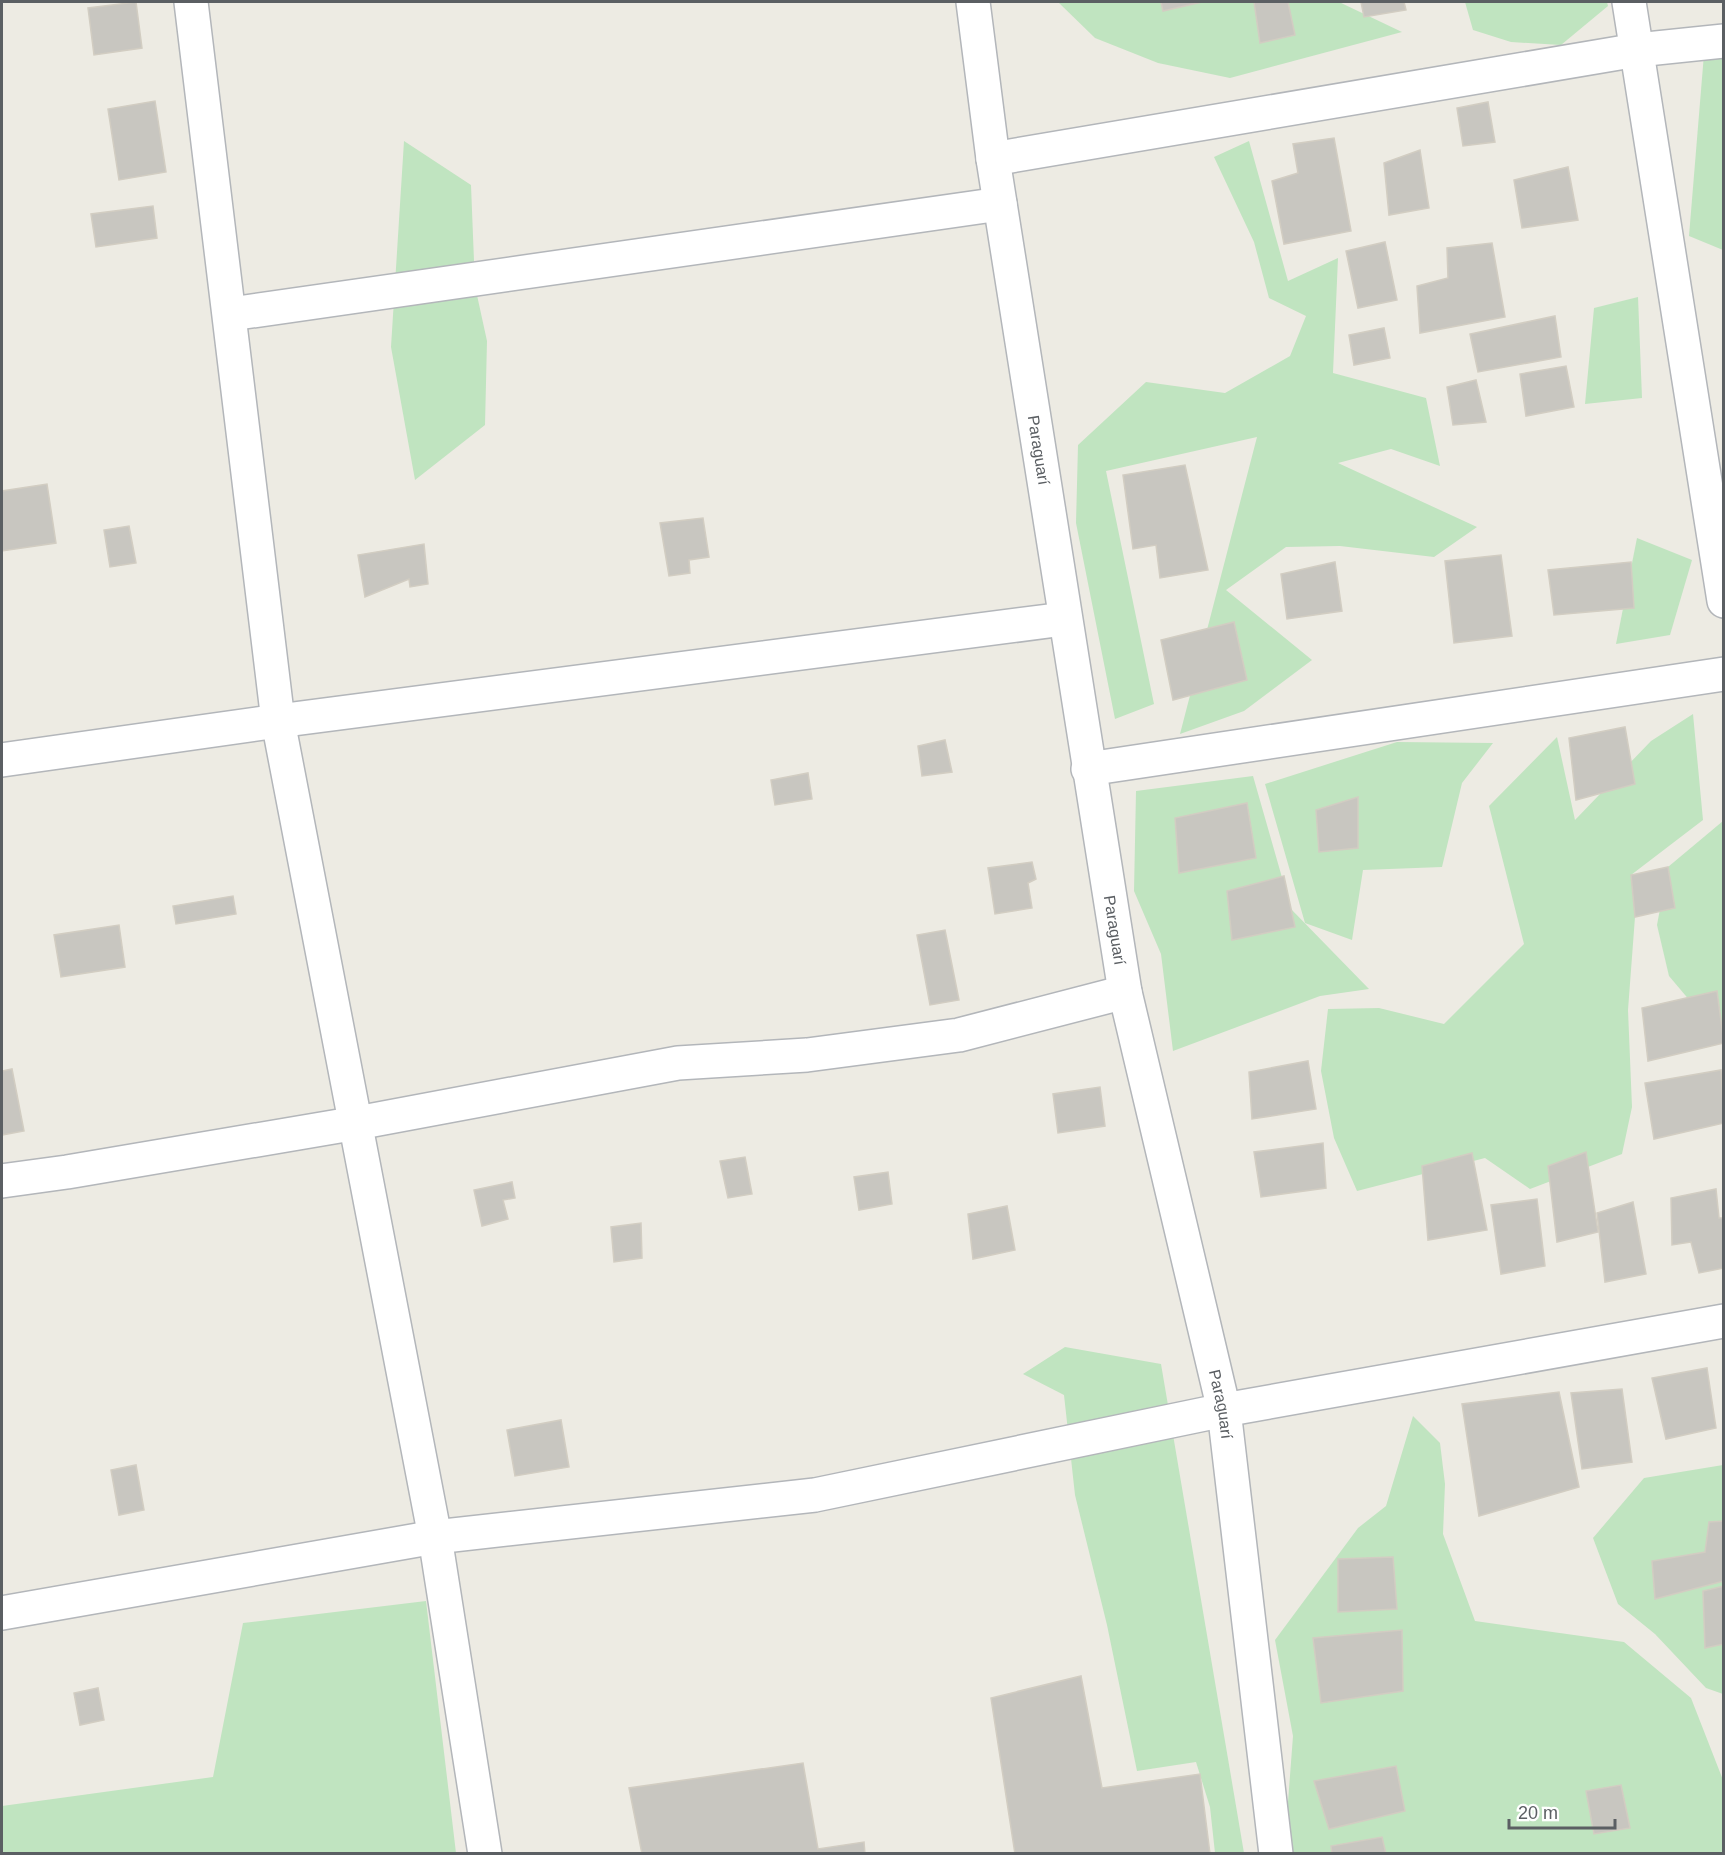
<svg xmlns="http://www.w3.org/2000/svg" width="1725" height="1855" viewBox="0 0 1725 1855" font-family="Helvetica,sans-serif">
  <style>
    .green { fill: #c0e4c0 }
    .building { fill: #c8c6c0; stroke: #d2cdc2; stroke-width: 1.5 }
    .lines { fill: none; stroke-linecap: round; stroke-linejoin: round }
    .minor-casing { stroke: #b3b6ba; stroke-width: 36 }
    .minor { stroke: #fff; stroke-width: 33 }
    .labels { text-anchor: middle; stroke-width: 6; stroke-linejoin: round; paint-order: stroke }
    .street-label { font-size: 16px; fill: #5b5f63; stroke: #fff }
  </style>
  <rect width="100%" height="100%" fill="#edebe3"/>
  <g class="green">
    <polygon points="1058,2 1339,2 1402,32 1230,78 1158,63 1095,38"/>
    <polygon points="1465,2 1607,2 1608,6 1561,45 1511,42 1473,30"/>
    <polygon points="1704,54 1723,56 1723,250 1689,236"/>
    <polygon points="404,141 471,185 475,286 487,341 485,425 415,480 391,347"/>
    <polygon points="1249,141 1288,281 1338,258 1333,373 1426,398 1440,466 1391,449 1338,463 1477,527 1434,557 1340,546 1286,547 1226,590 1312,660 1244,711 1180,734 1257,437 1106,471 1154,704 1115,719 1076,523 1078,445 1146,382 1225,393 1290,356 1306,316 1269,298 1254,242 1214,157"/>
    <polygon points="1638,297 1642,398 1585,404 1594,308"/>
    <polygon points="1637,538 1692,560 1670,635 1616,644"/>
    <polygon points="1693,714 1703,820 1631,875 1635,917 1628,1010 1632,1107 1622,1154 1530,1189 1485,1158 1357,1191 1334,1138 1321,1071 1328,1009 1379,1008 1444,1024 1524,944 1489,806 1557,737 1575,820 1651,741"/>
    <polygon points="1397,742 1493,743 1462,783 1442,867 1363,870 1352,940 1305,923 1265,784"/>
    <polygon points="1253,776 1291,909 1369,989 1320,996 1173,1051 1161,954 1134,891 1136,791"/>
    <polygon points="1723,821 1723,1040 1669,976 1657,925 1668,867"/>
    <polygon points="1065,1347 1161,1364 1244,1853 1215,1853 1210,1807 1196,1762 1137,1771 1107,1625 1075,1495 1064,1395 1023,1374"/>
    <polygon points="1413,1416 1440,1443 1445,1484 1443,1534 1475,1621 1624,1642 1691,1698 1723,1780 1723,1853 1289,1853 1287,1815 1293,1736 1275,1640 1358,1528 1386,1506"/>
    <polygon points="1723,1465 1723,1694 1706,1688 1655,1634 1618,1604 1593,1538 1644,1478"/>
    <polygon points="426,1601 456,1853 2,1853 2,1806 213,1777 243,1623"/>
  </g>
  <g class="building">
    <polygon points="136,2 142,48 94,55 88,8"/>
    <polygon points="1161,2 1202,2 1163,11"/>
    <polygon points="1254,2 1288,2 1295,35 1260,43"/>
    <polygon points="1361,2 1404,2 1406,10 1364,17"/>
    <polygon points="155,101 166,172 119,180 108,109"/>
    <polygon points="1488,102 1495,142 1463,146 1457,108"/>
    <polygon points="1334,138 1351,231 1284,244 1272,181 1298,173 1293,144"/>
    <polygon points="1420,150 1429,208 1389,215 1384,163"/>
    <polygon points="1568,167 1578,220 1522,228 1514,180"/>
    <polygon points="153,206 157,238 96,247 91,214"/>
    <polygon points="1385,242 1397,300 1358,308 1346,251"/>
    <polygon points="1492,243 1505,317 1420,333 1417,286 1448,278 1447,248"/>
    <polygon points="1555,316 1561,357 1478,372 1470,334"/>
    <polygon points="1384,328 1390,358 1354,365 1349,335"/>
    <polygon points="1566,366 1574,407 1526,416 1520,374"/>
    <polygon points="1476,380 1486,422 1453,425 1447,387"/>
    <polygon points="1185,465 1208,570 1160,578 1156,545 1133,549 1123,475"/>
    <polygon points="47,484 56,543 2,551 2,491"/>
    <polygon points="703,518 709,557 689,560 690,573 669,576 660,523"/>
    <polygon points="129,526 136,563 110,567 104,530"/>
    <polygon points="424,544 428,584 410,587 409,579 365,597 358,555"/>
    <polygon points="1501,555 1512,636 1454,643 1445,561"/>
    <polygon points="1335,562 1342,611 1287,619 1281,574"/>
    <polygon points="1631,562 1634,608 1554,615 1548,570"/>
    <polygon points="1234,622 1247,680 1173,700 1161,640"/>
    <polygon points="1625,727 1635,784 1576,800 1569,738"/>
    <polygon points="945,740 952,772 922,776 918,746"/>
    <polygon points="808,773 812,799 775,805 771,780"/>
    <polygon points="1358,797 1358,848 1319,852 1316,810"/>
    <polygon points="1247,803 1256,858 1179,873 1175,818"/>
    <polygon points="1032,862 1036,879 1028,883 1032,908 995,914 988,868"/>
    <polygon points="1668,867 1675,908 1635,917 1631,875"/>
    <polygon points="1284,876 1295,927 1232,940 1227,891"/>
    <polygon points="233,896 236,914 176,924 173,906"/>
    <polygon points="119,925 125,967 61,977 54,935"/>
    <polygon points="945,930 959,1000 930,1005 917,935"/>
    <polygon points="1717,991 1724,1043 1648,1061 1642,1008"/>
    <polygon points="1308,1061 1316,1109 1252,1119 1249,1072"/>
    <polygon points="12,1069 24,1131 2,1135 2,1071"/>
    <polygon points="1721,1070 1724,1123 1654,1139 1645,1083"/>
    <polygon points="1100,1087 1105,1126 1058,1133 1053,1094"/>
    <polygon points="1323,1143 1326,1188 1261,1197 1254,1152"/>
    <polygon points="1586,1152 1598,1232 1557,1242 1548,1166"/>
    <polygon points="1472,1153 1487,1230 1428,1240 1422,1166"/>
    <polygon points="745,1157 752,1194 728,1198 720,1161"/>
    <polygon points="888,1172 892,1204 859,1210 854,1177"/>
    <polygon points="512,1182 515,1198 503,1200 508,1219 482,1226 474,1190"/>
    <polygon points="1716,1189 1719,1218 1724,1218 1724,1268 1699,1273 1691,1242 1672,1245 1671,1198"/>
    <polygon points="1537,1199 1545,1266 1501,1274 1491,1205"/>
    <polygon points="1633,1202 1646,1274 1605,1282 1597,1213"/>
    <polygon points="1007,1206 1015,1250 973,1259 968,1214"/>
    <polygon points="641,1223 642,1258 614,1262 611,1227"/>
    <polygon points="1707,1368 1716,1428 1666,1439 1652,1378"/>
    <polygon points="1622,1389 1632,1462 1582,1469 1571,1393"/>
    <polygon points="1559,1392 1579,1487 1479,1516 1462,1404"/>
    <polygon points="561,1420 569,1467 515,1476 507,1430"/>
    <polygon points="136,1465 144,1510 119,1515 111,1470"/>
    <polygon points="1724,1521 1724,1581 1655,1599 1652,1561 1705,1552 1709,1522"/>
    <polygon points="1393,1557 1397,1609 1338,1612 1338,1559"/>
    <polygon points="1724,1586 1724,1644 1705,1648 1703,1591"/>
    <polygon points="1402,1630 1403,1691 1321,1703 1313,1638"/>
    <polygon points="1081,1676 1102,1788 1200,1774 1210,1854 1015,1854 991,1698"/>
    <polygon points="98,1688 104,1720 80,1725 74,1693"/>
    <polygon points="803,1763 818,1849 864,1842 865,1854 642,1854 629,1788"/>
    <polygon points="1396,1766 1405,1811 1329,1829 1314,1781"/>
    <polygon points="1621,1785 1630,1828 1594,1834 1586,1791"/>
    <polygon points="1382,1837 1386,1854 1332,1854 1331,1846"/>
  </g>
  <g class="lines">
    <defs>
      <g id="minor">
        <polyline points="191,2 278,721 435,1537 485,1854"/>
        <path id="s1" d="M973,2l20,157 132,833 99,418 52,444"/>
        <polyline points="1629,2 1724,601"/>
        <polyline points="993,159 1637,50 1724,41"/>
        <polyline points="231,314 1000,204"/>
        <polyline points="2,760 278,721 1064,619"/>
        <polyline points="1088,769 1724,674"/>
        <polyline points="2,1181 67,1172 357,1123 678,1063 807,1055 959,1035 1125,992"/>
        <polyline points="2,1613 435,1537 815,1495 1224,1410 1724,1321"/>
      </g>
    </defs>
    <use href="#minor" class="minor-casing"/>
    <use href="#minor" class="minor"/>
  </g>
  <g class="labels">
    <g class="street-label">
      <text dy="6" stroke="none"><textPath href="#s1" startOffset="453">Paraguarí</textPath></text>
      <text dy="6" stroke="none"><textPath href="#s1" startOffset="939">Paraguarí</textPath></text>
      <text dy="6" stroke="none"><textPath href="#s1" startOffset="1425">Paraguarí</textPath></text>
    </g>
  </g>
  <rect width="1725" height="1855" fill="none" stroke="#5b5f63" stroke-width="6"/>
  <path d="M1509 1819v9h106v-9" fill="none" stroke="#5b5f63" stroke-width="3"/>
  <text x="1518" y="1819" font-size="18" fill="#5b5f63" stroke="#ffffff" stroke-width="4.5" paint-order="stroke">20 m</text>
</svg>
